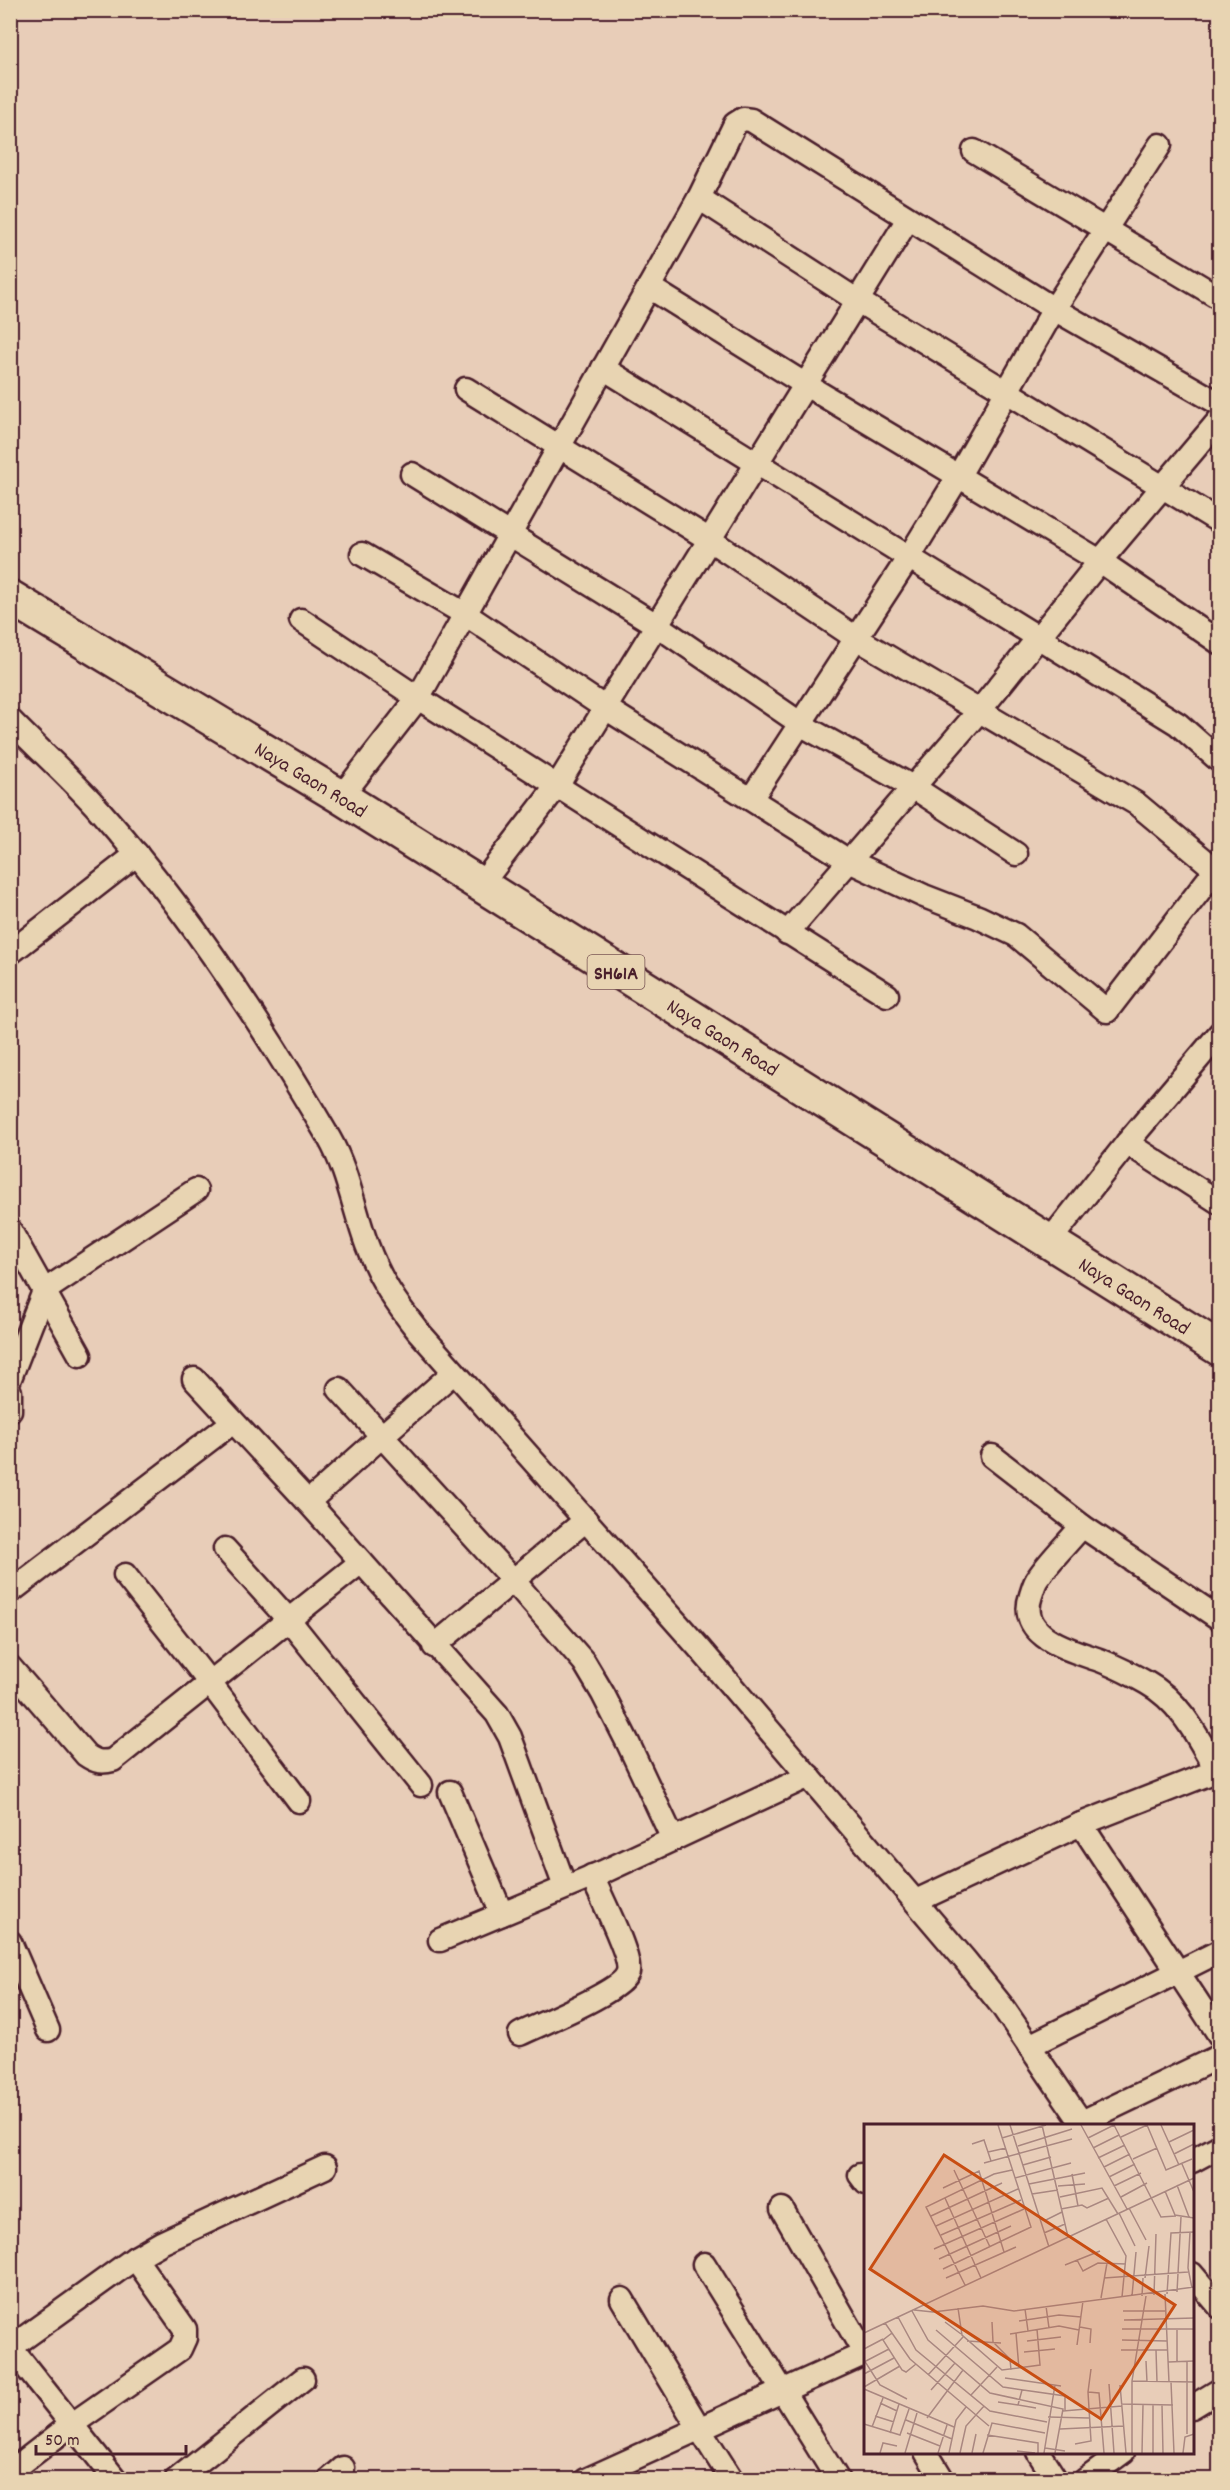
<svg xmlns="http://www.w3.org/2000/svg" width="1230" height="2490" viewBox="0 0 1230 2490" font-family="Dekko,sans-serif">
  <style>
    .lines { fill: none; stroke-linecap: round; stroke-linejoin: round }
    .minor-casing { stroke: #4a1f2b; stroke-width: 27 }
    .primary-casing { stroke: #4a1f2b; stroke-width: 38 }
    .minor { stroke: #e8d4b2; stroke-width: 22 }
    .primary { stroke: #e8d4b2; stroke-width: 33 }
    .labels { text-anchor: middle; stroke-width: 6; stroke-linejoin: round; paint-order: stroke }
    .shield { fill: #e8d4b2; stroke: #795554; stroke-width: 1.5 }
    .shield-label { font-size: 20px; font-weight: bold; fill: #4a1f2b }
    .street-label { font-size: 21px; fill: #4a1f2b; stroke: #e8d4b2 }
    .inset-road { fill: none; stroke: #a98780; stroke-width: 1.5 }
    .view { fill: #c84d12; fill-opacity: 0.15; stroke: #c84d12; stroke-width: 3 }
    .inset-edge { fill: none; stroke: #4a1f2b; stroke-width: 3 }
  </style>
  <rect width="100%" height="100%" fill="#e8cdb8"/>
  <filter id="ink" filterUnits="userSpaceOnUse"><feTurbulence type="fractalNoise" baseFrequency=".0167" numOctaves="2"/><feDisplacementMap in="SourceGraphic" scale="12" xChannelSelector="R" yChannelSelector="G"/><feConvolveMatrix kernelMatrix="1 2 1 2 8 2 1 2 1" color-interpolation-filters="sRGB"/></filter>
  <g filter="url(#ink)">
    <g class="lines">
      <defs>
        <g id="minor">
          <polyline points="974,151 1220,298"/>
          <polyline points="699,198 858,301 1220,522"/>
          <polyline points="649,287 806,385 1100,561 1220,643"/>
          <polyline points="603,368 1178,724 1220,761"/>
          <polyline points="466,389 710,540 856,638 1137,804 1215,869"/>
          <polyline points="412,474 658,626 807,728 913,787 1016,854"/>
          <polyline points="362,554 465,614 607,709 849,861 924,896 978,917 1016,935 1107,1011 1220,864"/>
          <polyline points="301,620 418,698 887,995"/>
          <path d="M10,720c30,31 62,59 90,91 87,98 163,214 229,327 19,33 25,72 38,107 13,35 28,57 51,86l282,318 265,311 37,46 82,120"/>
          <polyline points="341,797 418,698 699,198 735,124 743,119 751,120 1054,309 1220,404"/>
          <polyline points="751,799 909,557 958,477 1054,309 1160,145"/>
          <polyline points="480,886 557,786 908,219"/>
          <polyline points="787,933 980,710 1100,561 1220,419"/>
          <polyline points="10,953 137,854"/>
          <polyline points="1127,1143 1220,1203"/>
          <polyline points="10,1230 80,1355"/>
          <polyline points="1048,1243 1127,1143 1220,1033"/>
          <polyline points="10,1378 44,1291 196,1190"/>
          <polyline points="194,1379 308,1502 497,1714 510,1737 565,1887"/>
          <polyline points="339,1389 512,1579 584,1662 603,1694 628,1743 673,1839"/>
          <polyline points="10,1392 10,1410"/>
          <polyline points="992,1456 1082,1526 1220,1619"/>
          <polyline points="308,1502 454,1372"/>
          <path d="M1082,1526c-14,17 -32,34 -44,52 -4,5 -5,12 -7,17 -15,43 42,55 71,66 15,6 31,14 45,22 36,20 53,59 73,93"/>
          <polyline points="225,1549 288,1619 421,1785"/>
          <polyline points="125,1575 210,1683 299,1801"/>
          <polyline points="10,1592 233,1422"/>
          <polyline points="434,1646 586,1520"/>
          <path d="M10,1667l76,88c10,7 16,8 27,5l248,-198"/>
          <polyline points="450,1792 502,1914"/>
          <polyline points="1081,1824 1220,2036"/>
          <polyline points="916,1901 1081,1824 1216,1771"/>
          <polyline points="440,1940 603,1872 809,1776"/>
          <polyline points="10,1942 48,2030"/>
          <path d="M520,2034c20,-10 103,-43 108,-62 4,-15 -29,-79 -36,-96"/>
          <polyline points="1029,2046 1220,1951"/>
          <polyline points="1082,2122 1220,2056"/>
          <polyline points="1192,2161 1220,2146"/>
          <polyline points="860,2175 866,2183"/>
          <polyline points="782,2209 866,2356"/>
          <polyline points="704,2264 838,2480"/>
          <polyline points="1192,2274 1220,2307"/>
          <polyline points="622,2299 699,2428 732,2480"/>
          <polyline points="10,2347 116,2480"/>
          <polyline points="10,2348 135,2258 161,2243 325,2167"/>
          <polyline points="1192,2407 1220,2390"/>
          <polyline points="926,2452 943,2480"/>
          <polyline points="1038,2452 1056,2480"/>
          <polyline points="10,2472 71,2425 180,2349 185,2338 185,2329 135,2258"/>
          <polyline points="176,2480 303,2379"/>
          <polyline points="329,2480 343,2468"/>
          <polyline points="586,2480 866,2353"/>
          <polyline points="1085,2480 1123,2452"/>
        </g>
        <g id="primary">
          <path id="s1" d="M10,597l331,200 879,552"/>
        </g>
      </defs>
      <use href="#minor" class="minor-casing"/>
      <use href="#primary" class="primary-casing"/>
      <use href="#minor" class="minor"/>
      <use href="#primary" class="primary"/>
    </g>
  </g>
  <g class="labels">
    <rect class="shield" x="587.5" y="955" width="57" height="34" rx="4.5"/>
    <g class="shield-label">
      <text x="616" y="979">SH61A</text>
    </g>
    <g class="street-label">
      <text dy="7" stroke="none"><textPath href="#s1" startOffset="352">Naya Gaon Road</textPath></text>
      <text dy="7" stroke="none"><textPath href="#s1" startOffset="838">Naya Gaon Road</textPath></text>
      <text dy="7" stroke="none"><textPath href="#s1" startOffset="1324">Naya Gaon Road</textPath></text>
    </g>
  </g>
  <g transform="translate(864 2124)">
    <rect width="330" height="330" fill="#e8cdb8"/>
    <path class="inset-road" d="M146,1l39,122M178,1l26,112M217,1l46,84M250,1l47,92 15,-1M283,1l19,45 26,-11M297,1l18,40M257,13l26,-12M138,14l44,-13M224,14l26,-13M305,18l25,-12M108,20l12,-4 7,21M154,22l54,-17M229,24l26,-13M124,28l18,-4M310,30l20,-10M234,34l27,-13M269,35l24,-11M120,39l88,-24M318,40l12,28M159,41l28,-8M240,43l26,-13M90,46l36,77M208,50l6,32M245,53l26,-13M151,54l56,-15M165,60l56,-11M313,61l12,32M194,62l27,-2M250,62l27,-13M79,64l36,-17 25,81M301,67l10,24 19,3M168,70l26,-4M196,73l42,-9 16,26M257,73l26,-14M81,74l36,80M265,84l17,32M197,85l21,-4 5,3 22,-10M255,89l16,33M67,92l71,-33M176,95l6,1 16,-8M242,95l20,37 -4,41M72,102l82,-37M326,108l-2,36 4,20M180,109l21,-9M77,111l80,-35M70,125l90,-40M75,135l72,-33M213,136l6,11 15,-8 28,1M201,141l35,-14M79,145l88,-42 -33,-102M82,154l70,-31M240,154l84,-6M281,154l4,-32M101,161l-39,-78 68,-33 18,-4M313,168l4,-75M301,170l4,88M303,170l4,-61 23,-1M290,171l2,-61M268,172l4,-44M278,172l1,-18M237,174l6,-35M182,182l3,22M94,184l4,27 40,35 38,-5 -3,-36M161,185l3,22M50,186l19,2 50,-6 31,5 180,-24M48,187l16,29 62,53 73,16 -8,44M259,187h42M34,193l18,33 74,61 57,11M260,196l70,-2M155,197l40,-6 22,2M81,198l16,12M128,198l1,20 17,17 1,11M21,199l25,36 79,67M216,203l11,2 -1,14M258,205h72M72,206l67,57 62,9v14M313,206v32M0,209l330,-155M28,209l-9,7 19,30 4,2 10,-8M152,209l3,36M146,210l49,-8 20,4M258,216l45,1M103,217l34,2M163,217l34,-4M213,221l6,-44M0,225l19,-10M257,226h47M292,226l1,32M160,228l31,-3M0,236l16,25 27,14M282,237l1,21M323,237v73M0,238l25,-13M304,238l26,-1M0,250l30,-16M64,251l35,-38M141,254l56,8M268,257l62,1M307,258l3,71M245,260l5,69M256,261l6,68M0,263l36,-21M0,265l90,38M67,266l24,-27M158,266l-4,15 18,3M224,268l11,1 5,60M107,271l26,-28M134,278l20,3M16,279l17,8M257,280l52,1M298,281l1,48M199,287l59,-5M11,292l19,6M184,293l41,1M63,294l36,-48M42,296l46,19M0,300l36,11 9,-26M8,303l11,-29M196,305l64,-3M26,309l9,-29M43,309l33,13M123,311l51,8v10M211,320l16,-3 -3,-49 3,-23M181,324l20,3M153,327l18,2M16,329l3,-10 14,3M41,329l12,-40M74,329l9,-28M85,329l7,-33 10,-13M96,329l6,-27 18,-20M108,329l4,-19M119,329l9,-30 53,10M180,329l11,-68M268,329v-72l14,-85M278,329l1,-48M289,329v-48M319,329l2,-16 9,-3"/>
    <path class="view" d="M80,31l231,150 -74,114 -231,-150z"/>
    <rect width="330" height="330" class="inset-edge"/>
  </g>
  <rect width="1230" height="2490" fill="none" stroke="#e8d4b2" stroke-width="36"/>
  <rect x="18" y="18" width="1194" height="2454" fill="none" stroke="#4a1f2b" stroke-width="2" filter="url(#ink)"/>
  <path d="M36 2445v9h150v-9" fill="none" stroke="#4a1f2b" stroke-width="3"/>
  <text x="45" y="2445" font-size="18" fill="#4a1f2b" stroke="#e8d4b2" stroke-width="4.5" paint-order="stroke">50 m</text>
</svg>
